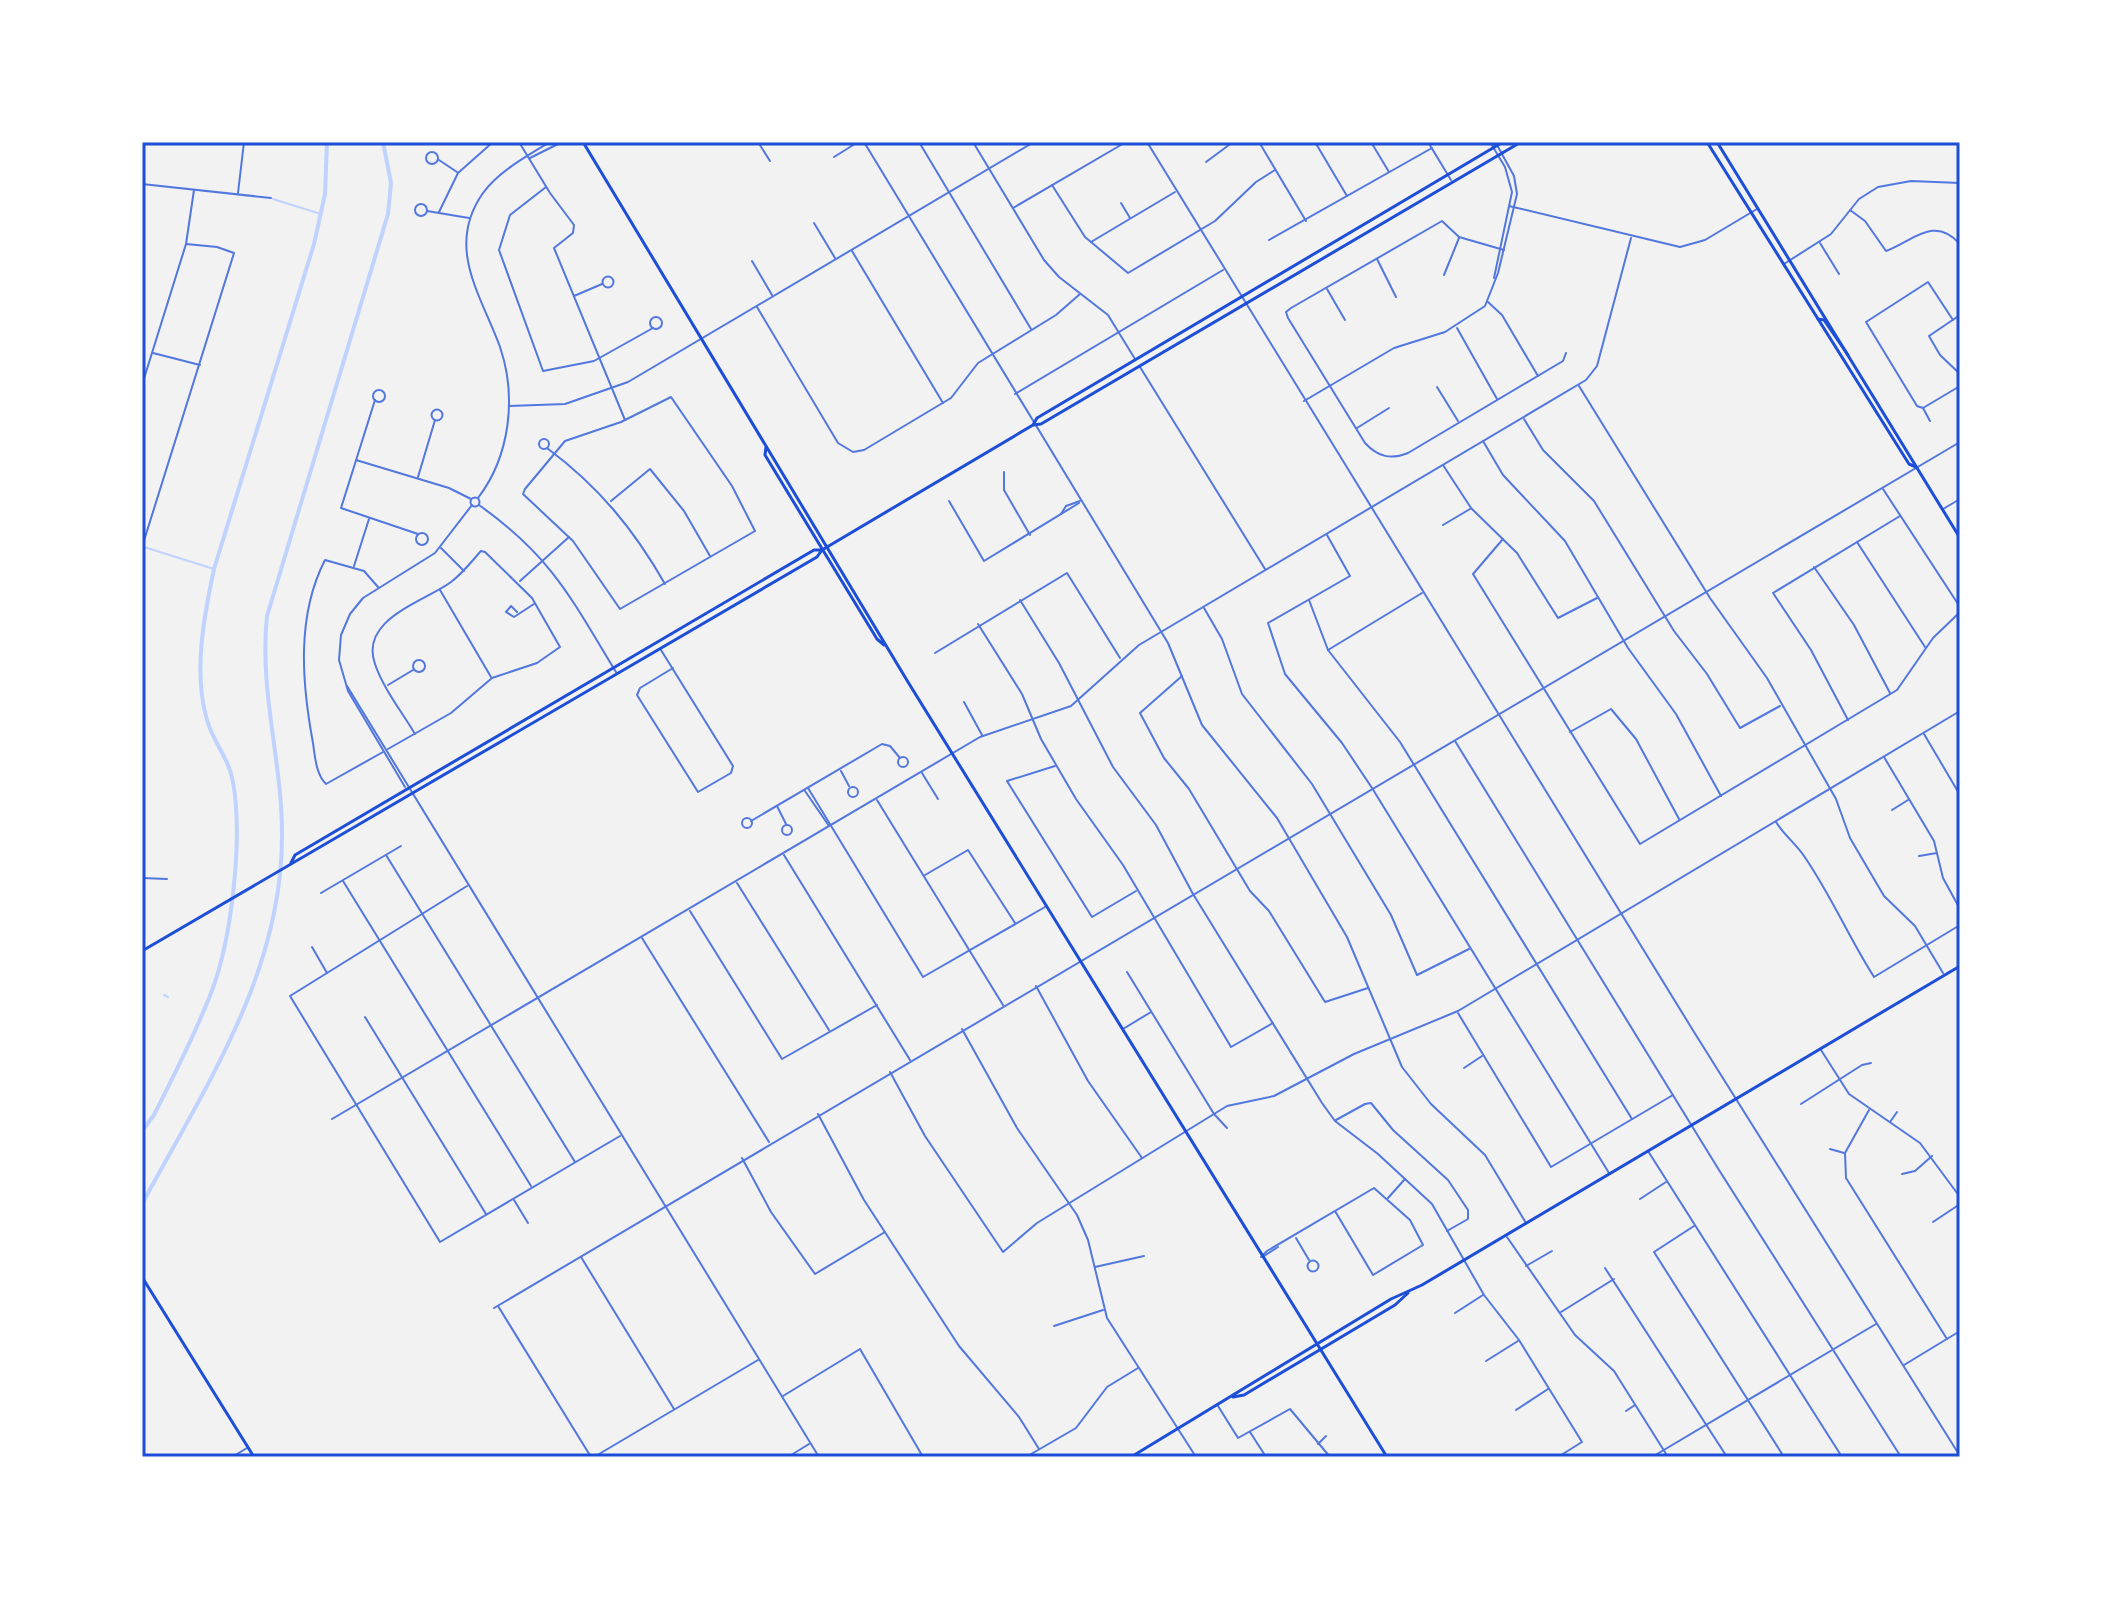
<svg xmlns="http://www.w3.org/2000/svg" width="2102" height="1599" viewBox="0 0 2102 1599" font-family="Karla,sans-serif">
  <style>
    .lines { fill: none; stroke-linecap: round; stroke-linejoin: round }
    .stream { stroke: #bfd3fe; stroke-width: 2 }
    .canal { stroke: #bfd3fe; stroke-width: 4 }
    .minor { stroke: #5277de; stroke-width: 2 }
    .tertiary { stroke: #5277de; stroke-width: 2 }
    .secondary { stroke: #1d4ed8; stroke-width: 3 }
    .neatline { fill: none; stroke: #1d4ed8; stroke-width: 3 }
  </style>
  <rect width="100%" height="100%" fill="#f2f2f2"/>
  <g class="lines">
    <g class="stream">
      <polyline points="273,199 321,214"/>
      <polyline points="144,547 214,569"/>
      <polyline points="164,995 168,997"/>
    </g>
    <g class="canal">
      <path d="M142,1131l12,-16c20,-40 41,-80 57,-122 21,-54 32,-155 22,-211 -4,-24 -20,-40 -26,-62 -14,-47 -3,-104 7,-151l100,-325 11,-50 2,-52"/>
      <path d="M142,1204c63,-117 141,-232 140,-370 0,-74 -23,-143 -15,-218l121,-402 3,-31 -8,-41"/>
    </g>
    <g class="minor">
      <polyline points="519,142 550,193 574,225 573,233 554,248 625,420"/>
      <polyline points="758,142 770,161"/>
      <polyline points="864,142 1168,643 1202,725 1277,818 1347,937 1402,1067 1431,1104 1485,1155 1526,1223"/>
      <polyline points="919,142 1031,329"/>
      <polyline points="973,142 1044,260 1059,277 1108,315 1135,359"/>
      <polyline points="1259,142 1306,221"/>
      <polyline points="1315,142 1347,196"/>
      <polyline points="1371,142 1389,172"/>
      <polyline points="1428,142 1451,180"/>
      <polyline points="1490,142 1505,167 1512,192 1494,278"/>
      <circle cx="432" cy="158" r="6"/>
      <polyline points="834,157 858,142"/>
      <polyline points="439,160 457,172"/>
      <polyline points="1206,162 1233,142"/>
      <polyline points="1052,185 1085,237 1128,273 1215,221 1256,182 1275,170"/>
      <polyline points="546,187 510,215 499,250 543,371 594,361 653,328"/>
      <polyline points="238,193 244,142"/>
      <polyline points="1121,203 1130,218"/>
      <circle cx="421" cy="210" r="6"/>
      <polyline points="1509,206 1680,247 1705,240 1757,209"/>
      <polyline points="1013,208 1126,142"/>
      <path d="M1850,210l15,11 21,30c27,-10 48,-36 74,-7"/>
      <polyline points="427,211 469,218"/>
      <polyline points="439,212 458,173 493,142"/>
      <polyline points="814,223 835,258"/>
      <polyline points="1269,240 1432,148"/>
      <polyline points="1091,242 1175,192"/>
      <polyline points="1820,243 1839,274"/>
      <path d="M1504,250l-45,-13 -17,-16 -151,87 -5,4 2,6 77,125c13,14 26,17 43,10l155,-92 3,-8"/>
      <polyline points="852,251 943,403"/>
      <polyline points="1377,259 1396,297"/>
      <polyline points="752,261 772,295"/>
      <polyline points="1784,264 1831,234 1859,199 1878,187 1911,181 1960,183"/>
      <polyline points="1444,275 1459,238"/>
      <circle cx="608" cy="282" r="5.5"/>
      <polyline points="1327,289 1345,320"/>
      <polyline points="574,296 602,284"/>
      <polyline points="1488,302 1502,315 1538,376"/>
      <polyline points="757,307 838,443 853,452 864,450 951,398 978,363 1056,315 1080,294"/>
      <polyline points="1960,315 1929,336 1940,355 1960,374"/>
      <circle cx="656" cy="323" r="6"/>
      <polyline points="1953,320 1928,282 1866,322 1917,406 1923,408 1960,386"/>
      <polyline points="1457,328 1497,399"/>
      <polyline points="153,353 200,365"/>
      <polyline points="1140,367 1265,569"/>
      <polyline points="142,385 186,244 194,190"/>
      <polyline points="1579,386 1710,598 1767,678 1836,799 1850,838 1884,896 1915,926 1943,973"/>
      <polyline points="1437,387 1458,421"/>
      <circle cx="379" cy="396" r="6"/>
      <polyline points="1015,394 1223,270"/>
      <polygon points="671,397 732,486 755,531 620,609 573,541 523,494 525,489 565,441 621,422"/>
      <polyline points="375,400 341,508 418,534"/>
      <polyline points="1304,401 1394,348 1445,332 1485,306 1498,273 1517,194 1514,176 1497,145 1491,144"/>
      <polyline points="509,406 565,404 628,382 1034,142"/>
      <polyline points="1923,408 1930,421"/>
      <circle cx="437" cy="415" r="5.5"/>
      <polyline points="1524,419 1543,450 1594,501 1674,631 1707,674 1740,728 1780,706"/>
      <polyline points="1357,428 1389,408"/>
      <circle cx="544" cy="444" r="5"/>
      <polyline points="1483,441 1503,475 1565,541 1628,648 1676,714 1721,796"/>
      <path d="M547,448c51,38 86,80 118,136"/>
      <polyline points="356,460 449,488 471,499"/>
      <polyline points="1443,465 1471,508 1517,553 1558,618 1597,598"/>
      <polyline points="1004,472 1004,490 1030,535"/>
      <polyline points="418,477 435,420"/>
      <polyline points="1883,489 1960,607"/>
      <polyline points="611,501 650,469 684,511 710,556"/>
      <polyline points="949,501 984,561 1079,503"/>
      <path d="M479,505c73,52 92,93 137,167"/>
      <polyline points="1943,509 1960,499"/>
      <polyline points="1061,514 1066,506 1080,501"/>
      <polyline points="1443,525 1470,509"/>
      <circle cx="422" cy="539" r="6"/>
      <polyline points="1327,535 1350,576 1268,623 1285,674 1342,743 1372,788 1609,1173"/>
      <polyline points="1503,539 1473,574 1640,844 1897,690 1933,638 1960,612"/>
      <polyline points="1857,542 1925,647"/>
      <polyline points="142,547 234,253 217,247 186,244"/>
      <polyline points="441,548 464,571"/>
      <polyline points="354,566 369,519"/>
      <polyline points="1814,567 1854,625 1890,693"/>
      <polyline points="520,581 569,537"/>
      <path d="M378,587l-14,-16 -39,-11c-29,56 -23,124 -12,183 2,14 3,31 13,41l57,-32"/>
      <polyline points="440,590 491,677"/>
      <polyline points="1020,600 1059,663 1113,767 1156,825 1193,894 1322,1103 1335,1121 1378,1154 1432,1204 1484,1295 1519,1340 1582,1442 1558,1457"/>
      <polyline points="1309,600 1328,650 1400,742 1632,1119"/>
      <polyline points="1204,608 1222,639 1242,694 1312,784 1391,915 1417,975 1469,949"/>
      <polyline points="517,612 511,606 506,612 514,617 534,604"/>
      <polyline points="978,624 1022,694 1041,739 1076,799 1123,865 1231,1047 1273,1023"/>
      <polyline points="661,650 733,766 731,773 698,792 637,695 640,688 673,668"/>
      <polyline points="1328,650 1422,593"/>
      <polyline points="935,653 1067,573 1120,658"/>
      <circle cx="419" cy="666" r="6"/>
      <polyline points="1182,676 1140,713 1164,758 1189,789 1250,891 1269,911 1325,1002 1368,988"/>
      <polyline points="388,685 413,670"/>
      <polyline points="964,702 982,735"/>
      <polyline points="1848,720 1811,650 1773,593 1900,516"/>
      <polyline points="1570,732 1611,709 1636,739 1679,819"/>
      <polyline points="1924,734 1960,795"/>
      <polyline points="1455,741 1719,1170 1901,1457"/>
      <path d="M388,749l63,-36 41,-35 45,-15 23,-16 -28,-49 -47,-46 -4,-1c-10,11 -18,22 -30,31 -27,20 -92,37 -76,82 8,24 27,48 40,70"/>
      <circle cx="903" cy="762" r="5"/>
      <polyline points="1884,757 1934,841 1943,878 1960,909"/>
      <polyline points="1055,766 1007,781 1092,917 1136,891"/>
      <polyline points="841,771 849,786"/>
      <polyline points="922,773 938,799"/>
      <circle cx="853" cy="792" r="5"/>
      <polyline points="808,788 923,977 1045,907"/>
      <polyline points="805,791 829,826"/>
      <polyline points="877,800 1003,1005"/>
      <polyline points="777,806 786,824"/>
      <polyline points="1892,810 1908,800"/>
      <circle cx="747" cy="823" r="5"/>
      <polyline points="751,821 882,744 890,746 900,758"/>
      <path d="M1776,822c8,13 20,22 28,34 27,39 45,82 70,121l86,-52"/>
      <circle cx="787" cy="830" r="5"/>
      <polyline points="386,855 575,1162"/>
      <polyline points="784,855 910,1060"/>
      <polyline points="1919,856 1937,853"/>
      <polyline points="925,875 968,850 1015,923"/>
      <polyline points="142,878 167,879"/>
      <polyline points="343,881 531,1186"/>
      <polyline points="737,883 829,1030"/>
      <polyline points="467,886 290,996 440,1242 620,1136"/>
      <polyline points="321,893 401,846"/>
      <polyline points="690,911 782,1059 877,1005"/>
      <polyline points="642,938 769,1142"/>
      <polyline points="312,947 327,973"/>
      <polyline points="1127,972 1214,1114 1227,1128"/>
      <polyline points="1036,986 1088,1081 1142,1158"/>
      <polyline points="1458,1013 1551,1167 1673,1095"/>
      <polyline points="365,1017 486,1214"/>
      <polyline points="962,1029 1017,1128 1077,1215 1088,1240 1107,1318 1196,1457"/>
      <polyline points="1123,1029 1151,1012"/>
      <polyline points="1821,1050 1849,1094 1920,1143 1960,1197"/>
      <polyline points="1464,1068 1482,1056"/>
      <polyline points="890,1072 925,1136 1003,1252 1037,1223 1214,1114 1227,1106 1274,1096 1354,1054 1458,1011 1960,711"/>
      <polyline points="1801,1104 1862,1065 1871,1063"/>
      <polyline points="1869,1110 1845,1153 1846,1178 1947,1339"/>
      <polyline points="818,1114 864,1200 959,1346 1019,1417 1039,1449"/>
      <polyline points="332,1119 980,737 1071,706 1139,645 1586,380 1597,366 1631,238"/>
      <polyline points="1336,1120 1365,1104 1371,1103 1393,1130 1448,1180 1468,1210 1468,1219 1447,1231"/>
      <polyline points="1890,1122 1897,1112"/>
      <polyline points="1830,1149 1844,1153"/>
      <polyline points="1648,1151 1842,1457"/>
      <polyline points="742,1158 771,1212 815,1274 885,1232"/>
      <polyline points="1902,1174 1915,1171 1932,1156"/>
      <polyline points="1388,1198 1405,1179"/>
      <polyline points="1640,1199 1666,1182"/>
      <polyline points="514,1200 528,1223"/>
      <polyline points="1933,1222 1960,1204"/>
      <polyline points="1694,1226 1654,1252 1784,1457"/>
      <polyline points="1507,1237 1575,1335 1614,1371 1668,1457"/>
      <polyline points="1296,1238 1309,1260"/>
      <polyline points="1264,1256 1278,1247"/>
      <polyline points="581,1257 674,1409"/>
      <polyline points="1261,1257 1267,1251 1374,1188 1410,1220 1423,1245 1373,1275 1335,1211"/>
      <circle cx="1313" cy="1266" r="5.5"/>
      <polyline points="1526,1266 1552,1251"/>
      <polyline points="1095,1267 1144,1256"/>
      <polyline points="1605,1268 1727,1457"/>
      <polyline points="498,1306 591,1457"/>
      <polyline points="1561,1312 1614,1279"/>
      <polyline points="1455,1313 1483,1295"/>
      <polyline points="1054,1326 1103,1310"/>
      <polyline points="1486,1361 1518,1341"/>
      <polyline points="1904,1365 1960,1331"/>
      <polyline points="783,1396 860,1349 923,1457"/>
      <polyline points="1218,1406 1238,1438 1290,1409 1330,1457"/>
      <polyline points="1516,1410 1548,1389"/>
      <polyline points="1626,1411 1635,1405"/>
      <polyline points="1250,1432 1266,1457"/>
      <polyline points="1318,1444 1326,1436"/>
      <polyline points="232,1457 247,1448"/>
      <polyline points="488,1457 494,1457"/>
      <polyline points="594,1457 758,1360"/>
      <polyline points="788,1457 809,1444"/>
      <polyline points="1026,1457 1076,1428 1107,1387 1138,1368"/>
      <polyline points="1652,1457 1876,1324"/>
    </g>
    <g class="tertiary">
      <polyline points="1147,142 1694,1032 1960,1456"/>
      <polyline points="530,158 562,142"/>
      <polyline points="142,184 271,198"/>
      <circle cx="475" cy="502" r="4.5"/>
      <path d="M478,498c32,-42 39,-101 22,-151 -19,-52 -55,-100 -17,-154 15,-21 45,-38 67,-51"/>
      <polyline points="347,686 819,1457"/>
      <polyline points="405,787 348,691 339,660 341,635 350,614 363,598 435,553 472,505"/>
      <polyline points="494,1308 1960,442"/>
    </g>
    <g class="secondary">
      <polyline points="583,142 908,682 1387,1457"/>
      <polyline points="1707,142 1909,464 1916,467"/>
      <polyline points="1717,142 1960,538"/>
      <polyline points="1818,319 1824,320 1848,355"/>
      <polyline points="1033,425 1037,418 1503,142"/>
      <polyline points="766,447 765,455 877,639 884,645"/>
      <polyline points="291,863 295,855 814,550 822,550 1033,425 1041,424 1521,142"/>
      <polyline points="142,951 817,557 822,550"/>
      <polyline points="142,1277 254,1457"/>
      <polyline points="1233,1397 1244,1395 1395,1305 1408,1293"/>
      <polyline points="1131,1457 1391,1299 1422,1285 1960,966"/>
    </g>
  </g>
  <rect width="2102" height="1599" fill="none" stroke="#ffffff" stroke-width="288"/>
  <rect x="144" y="144" width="1814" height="1311" class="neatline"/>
</svg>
